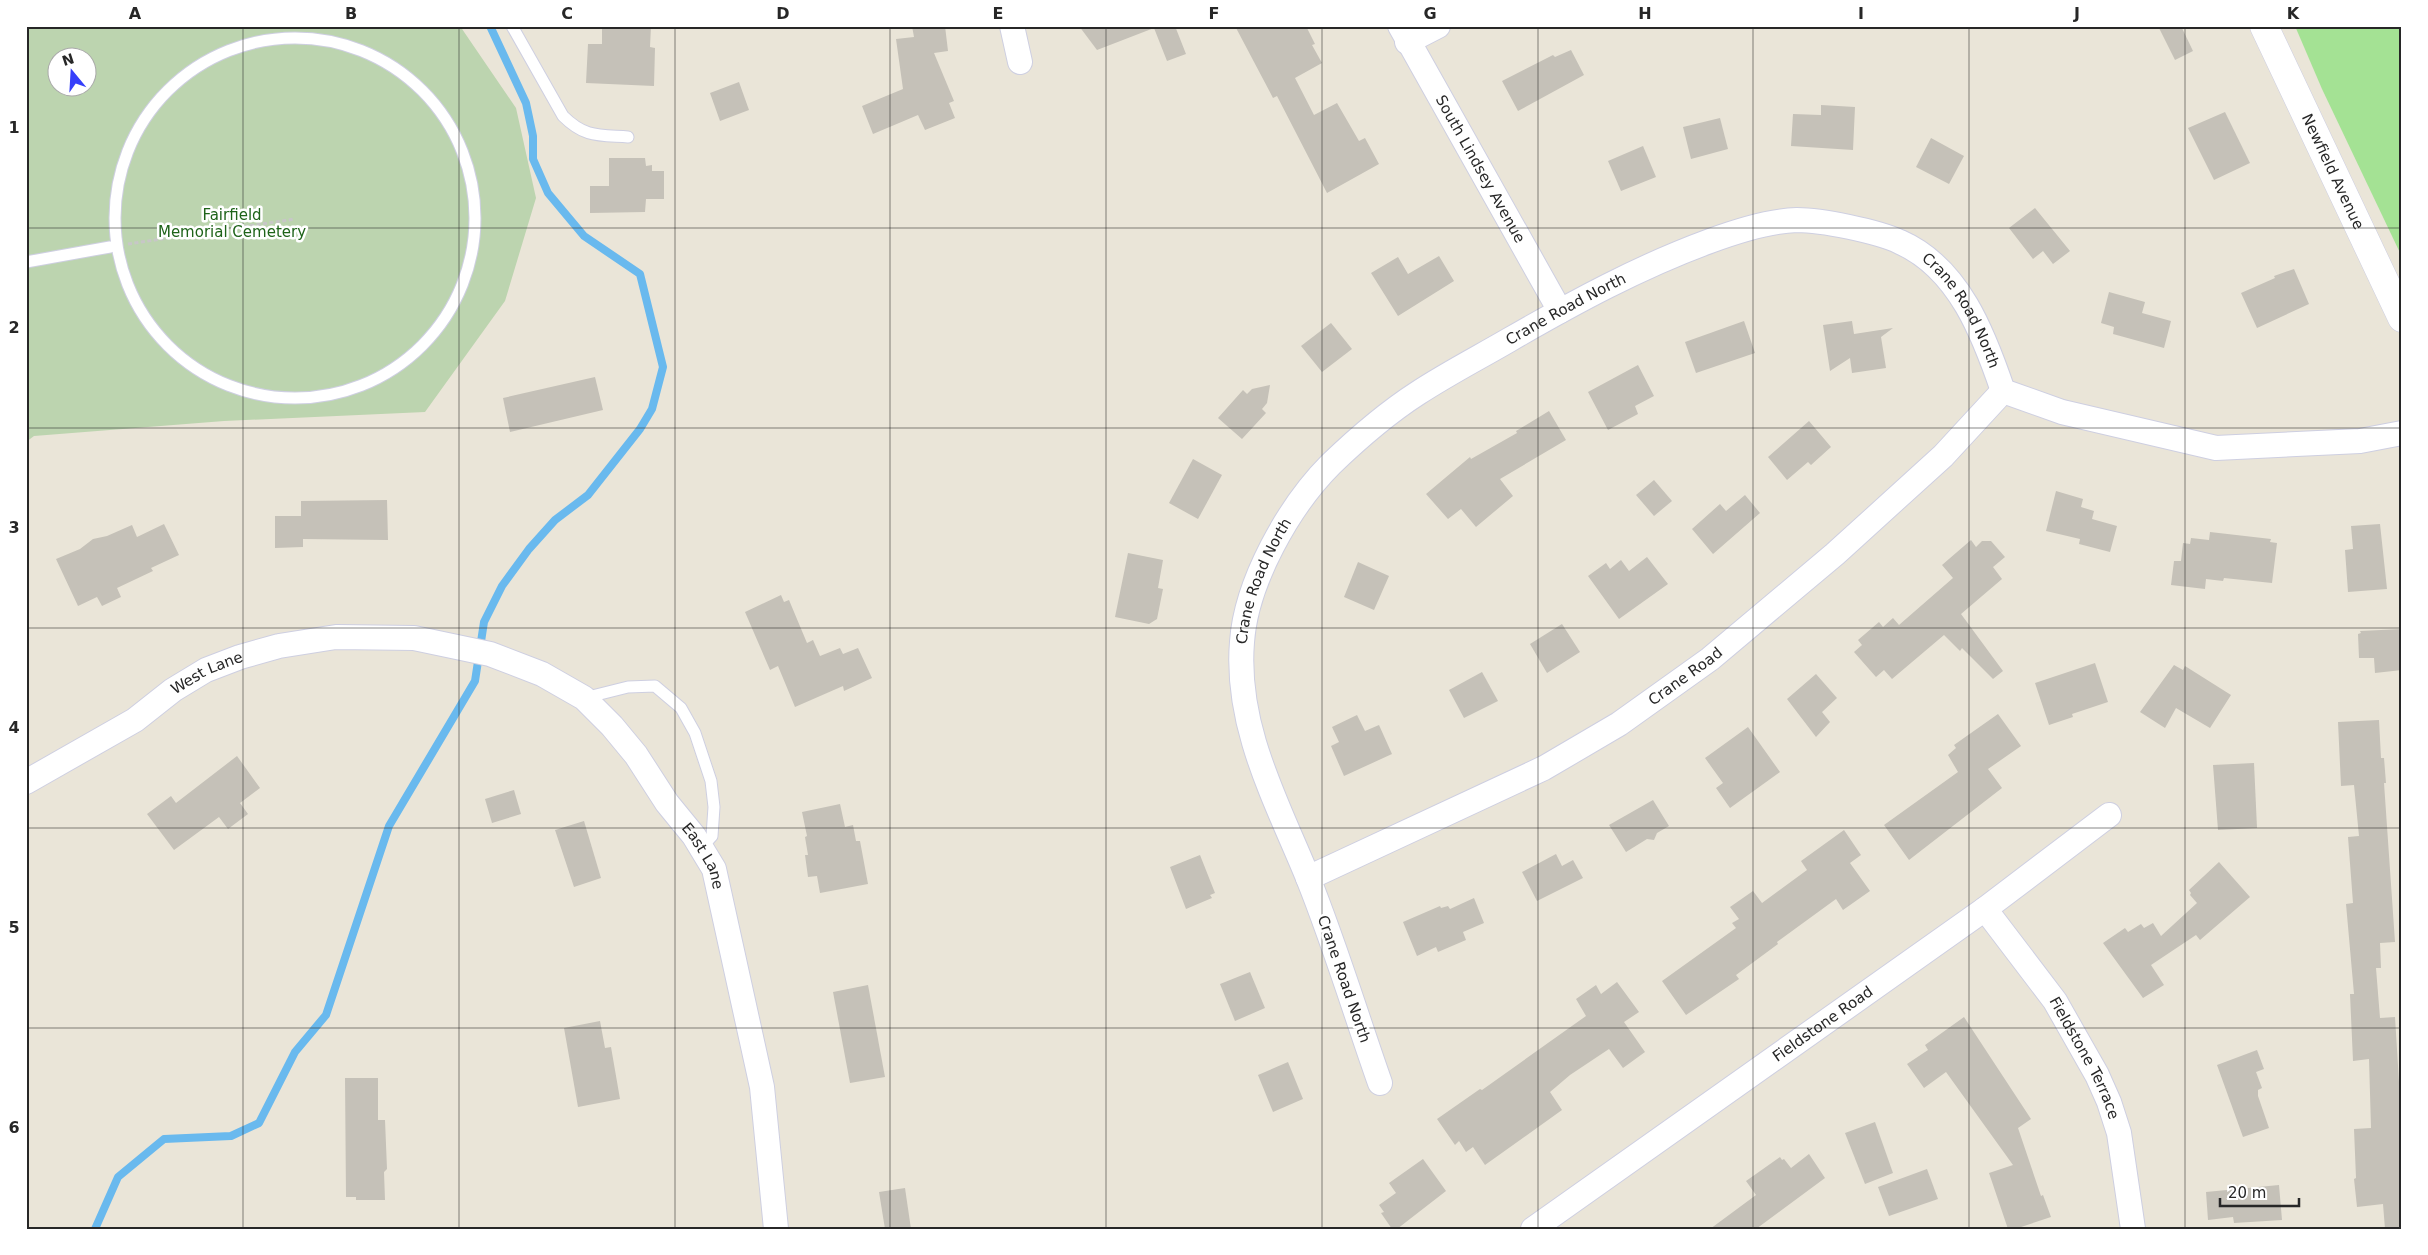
<svg xmlns="http://www.w3.org/2000/svg" width="2428" height="1255" viewBox="0 0 2428 1255" font-family="'DejaVu Sans',sans-serif">
  <style>
    .green { fill: #a4e294 }
    .cemetery { fill: #bcd4af; fill-rule: evenodd }
    .lines { fill: none; stroke-linecap: round; stroke-linejoin: round }
    .stream { stroke: #69b9ee; stroke-width: 8 }
    .building { fill: #c5c1b8 }
    .lane-casing { stroke: #cecfe1; stroke-width: 13 }
    .street-casing { stroke: #cecfe1; stroke-width: 26 }
    .secondary-casing { stroke: #cecfe1; stroke-width: 29 }
    .path { stroke: #c7c7c7; stroke-width: 3; stroke-dasharray: 4 2.5; stroke-linecap: butt }
    .lane { stroke: #fff; stroke-width: 11 }
    .street { stroke: #fff; stroke-width: 24 }
    .secondary { stroke: #fff; stroke-width: 28 }
    .grid { fill: none; stroke: #272727; stroke-width: 1; stroke-opacity: 0.55 }
    .labels { text-anchor: middle; stroke-width: 5; stroke-linejoin: round; paint-order: stroke }
    .street-label { font-size: 15px; fill: #272727; stroke: #fff }
    .park-label { font-size: 15px; fill: #1e6319; stroke: #fff }
    .neatline { fill: none; stroke: #272727; stroke-width: 2 }
    .grid-label { font-size: 16px; text-anchor: middle; font-weight: bold; fill: #272727 }
  </style>
  <rect width="100%" height="100%" fill="#eae5d8"/>
  <polygon class="green" points="2295,26 2402,26 2402,257 2322,89"/>
  <path class="cemetery" d="M26,26h434l56,82 20,90 -31,103 -80,111 -201,9 -190,15 -8,6zM58,58h30v30h-30z"/>
  <g class="lines">
    <polyline class="stream" points="95,1229 118,1177 164,1139 231,1136 259,1123 295,1052 326,1015 389,826 475,681 484,622 502,586 529,549 555,520 588,495 640,429 652,409 663,367 640,274 584,236 548,193 533,159 533,136 526,103 490,26"/>
  </g>
  <g class="building">
    <polygon points="602,26 651,26 650,47 655,48 654,86 586,83 588,44 602,44"/>
    <polygon points="912,26 945,26 948,51 934,53 954,101 949,103 955,118 925,130 918,115 873,134 862,106 903,89 896,39 914,37"/>
    <polygon points="1079,26 1175,26 1186,54 1167,61 1154,28 1097,50"/>
    <polygon points="1235,26 1306,26 1315,44 1312,45 1322,63 1295,78 1314,115 1337,103 1359,141 1365,138 1379,164 1327,193 1277,96 1273,98"/>
    <polygon points="2158,26 2181,26 2193,51 2175,60"/>
    <polygon points="1571,50 1584,75 1518,111 1502,81 1553,55 1555,57"/>
    <polygon points="739,82 749,110 720,121 710,93"/>
    <polygon points="1821,105 1855,107 1853,150 1791,146 1793,114 1821,115"/>
    <polygon points="2225,112 2250,163 2214,180 2188,128"/>
    <polygon points="1720,118 1728,149 1691,159 1683,127"/>
    <polygon points="1931,138 1964,156 1949,184 1916,167"/>
    <polygon points="1643,146 1656,177 1621,191 1608,161"/>
    <polygon points="609,158 645,158 646,166 652,165 652,171 664,171 664,199 646,199 645,212 590,213 590,186 609,186"/>
    <polygon points="2035,208 2070,251 2053,264 2043,251 2033,259 2009,228"/>
    <polygon points="1439,256 1454,281 1398,316 1371,273 1398,257 1408,274"/>
    <polygon points="2294,269 2309,304 2257,328 2241,293 2275,278 2274,276"/>
    <polygon points="2109,292 2145,302 2142,313 2171,321 2164,348 2113,334 2114,327 2101,323"/>
    <polygon points="1744,321 1755,353 1696,373 1685,342"/>
    <polygon points="1852,321 1854,334 1893,328 1881,337 1886,368 1852,373 1850,358 1830,371 1823,325"/>
    <polygon points="1331,323 1352,349 1322,372 1301,346"/>
    <polygon points="1638,365 1654,396 1635,406 1638,414 1608,430 1588,392"/>
    <polygon points="595,377 603,410 510,432 503,398"/>
    <polygon points="1270,385 1267,403 1262,409 1266,413 1242,439 1218,418 1243,390 1247,394 1252,389"/>
    <polygon points="1549,411 1566,440 1500,479 1513,496 1476,527 1461,509 1448,519 1426,494 1470,457 1471,459 1517,433 1516,431"/>
    <polygon points="1809,421 1831,447 1811,465 1808,462 1787,480 1768,457"/>
    <polygon points="1193,459 1222,475 1198,519 1169,503"/>
    <polygon points="1654,480 1672,501 1654,516 1636,495"/>
    <polygon points="2056,491 2083,499 2081,507 2094,511 2092,519 2117,526 2110,552 2079,544 2080,539 2046,531"/>
    <polygon points="1745,495 1760,513 1713,554 1692,529 1720,504 1726,511"/>
    <polygon points="387,500 388,540 303,539 303,547 275,548 275,516 301,516 301,501"/>
    <polygon points="164,524 179,555 151,568 153,571 117,588 121,597 102,606 97,597 78,606 56,559 80,549 93,539 107,536 132,525 137,537"/>
    <polygon points="2380,524 2387,589 2348,592 2345,550 2353,549 2351,526"/>
    <polygon points="2210,532 2271,539 2270,542 2277,543 2272,583 2224,578 2223,581 2206,579 2205,589 2171,585 2174,561 2181,561 2183,543 2190,544 2191,538 2209,540"/>
    <polygon points="1971,540 1976,547 1982,541 1991,541 2005,557 1993,567 2002,579 1961,614 2003,671 1993,679 1962,648 1960,651 1944,635 1892,679 1884,670 1876,677 1854,652 1862,645 1858,640 1879,622 1883,627 1893,618 1899,625 1953,578 1942,565"/>
    <polygon points="1128,553 1163,560 1158,588 1163,589 1157,619 1149,624 1115,617"/>
    <polygon points="1647,557 1668,584 1619,619 1588,576 1606,563 1610,569 1621,560 1629,571"/>
    <polygon points="1358,562 1389,576 1374,610 1344,597"/>
    <polygon points="781,595 784,602 789,600 807,643 813,640 820,656 840,648 843,654 858,648 872,678 844,691 843,686 795,707 778,666 770,670 745,612"/>
    <polygon points="1562,624 1580,652 1547,673 1530,644"/>
    <polygon points="2402,629 2402,670 2375,673 2374,658 2359,658 2358,634 2361,633 2360,631"/>
    <polygon points="2095,663 2108,702 2072,714 2073,717 2049,725 2035,683"/>
    <polygon points="2174,665 2183,670 2185,666 2231,695 2210,728 2176,708 2165,728 2140,712"/>
    <polygon points="1482,672 1498,701 1464,718 1449,690"/>
    <polygon points="1816,674 1837,698 1822,712 1830,722 1816,737 1787,699"/>
    <polygon points="1998,714 2021,746 1988,769 2002,788 1909,860 1884,825 1958,772 1948,755 1956,748 1954,745"/>
    <polygon points="1357,715 1365,731 1379,725 1392,754 1344,776 1331,746 1339,742 1332,727"/>
    <polygon points="2379,720 2381,758 2384,758 2386,783 2384,783 2395,942 2380,943 2381,968 2376,968 2380,1018 2395,1017 2399,1082 2402,1082 2402,1229 2385,1229 2383,1204 2357,1207 2354,1179 2356,1178 2354,1129 2371,1128 2369,1059 2353,1061 2350,994 2354,994 2346,904 2353,903 2348,837 2359,836 2354,785 2341,786 2338,722"/>
    <polygon points="1748,727 1780,772 1730,808 1716,788 1723,783 1705,758"/>
    <polygon points="237,756 260,788 240,803 248,814 228,829 219,817 174,850 147,814 171,796 176,803"/>
    <polygon points="2254,763 2257,828 2218,830 2213,765"/>
    <polygon points="514,790 521,814 492,823 485,799"/>
    <polygon points="1653,800 1669,826 1657,833 1654,840 1647,839 1626,852 1609,825"/>
    <polygon points="840,804 845,827 853,825 856,841 860,841 868,884 820,893 817,876 808,877 805,855 808,855 805,837 807,836 802,812"/>
    <polygon points="584,821 601,878 574,887 555,830"/>
    <polygon points="1844,830 1861,855 1850,863 1870,891 1843,910 1836,899 1777,942 1778,944 1736,975 1739,979 1686,1015 1662,981 1736,928 1732,923 1739,919 1730,907 1753,891 1762,903 1807,870 1801,861"/>
    <polygon points="1556,854 1562,866 1573,860 1583,878 1537,901 1522,872"/>
    <polygon points="1200,855 1215,893 1210,895 1212,898 1186,909 1170,867"/>
    <polygon points="2219,862 2250,897 2200,940 2196,935 2151,965 2164,985 2143,998 2103,943 2125,928 2128,932 2141,924 2144,928 2153,923 2161,936 2197,903 2190,895 2191,893 2189,890"/>
    <polygon points="1474,898 1484,923 1463,932 1466,940 1438,952 1436,947 1417,956 1403,922 1440,906 1441,908 1448,906 1450,909"/>
    <polygon points="1250,972 1265,1008 1235,1021 1220,984"/>
    <polygon points="1617,982 1639,1012 1624,1022 1645,1052 1623,1068 1609,1049 1570,1075 1550,1092 1562,1110 1485,1165 1473,1147 1466,1152 1459,1141 1455,1145 1437,1119 1480,1089 1482,1090 1586,1016 1576,999 1596,985 1601,994"/>
    <polygon points="868,985 885,1077 850,1083 833,992"/>
    <polygon points="1964,1017 2031,1119 2018,1128 2041,1196 2043,1195 2051,1217 2015,1229 2008,1229 1989,1173 2013,1165 1946,1072 1924,1088 1907,1064 1928,1050 1925,1045"/>
    <polygon points="600,1021 605,1048 611,1047 620,1099 578,1107 564,1028"/>
    <polygon points="2257,1050 2264,1069 2256,1072 2262,1088 2258,1090 2258,1096 2269,1128 2243,1137 2217,1065"/>
    <polygon points="1288,1062 1303,1099 1273,1112 1258,1075"/>
    <polygon points="345,1078 378,1078 378,1120 385,1120 387,1169 384,1172 385,1200 356,1200 356,1197 346,1197"/>
    <polygon points="1875,1122 1893,1173 1865,1184 1845,1133"/>
    <polygon points="1809,1154 1825,1178 1756,1229 1710,1229 1756,1195 1746,1181 1780,1157 1782,1160 1784,1159 1791,1168"/>
    <polygon points="1423,1159 1446,1191 1397,1229 1392,1229 1381,1213 1384,1212 1379,1205 1396,1193 1389,1183"/>
    <polygon points="1927,1169 1938,1199 1889,1216 1878,1187"/>
    <polygon points="2279,1185 2282,1220 2234,1223 2233,1217 2208,1220 2206,1192"/>
    <polygon points="905,1188 911,1229 885,1229 879,1192"/>
  </g>
  <g class="lines">
    <defs>
      <g id="lane">
        <path d="M512,26l51,90c22,22 36,19 65,21"/>
        <circle cx="295" cy="218" r="180"/>
        <polyline points="26,262 110,247"/>
        <polyline points="584,698 628,687 655,686 681,708 695,733 711,781 714,807 712,836 701,848"/>
      </g>
      <g id="street">
        <polyline points="1012,26 1020,62"/>
        <path id="s1" d="M1400,26l160,285"/>
        <polyline points="1407,42 1438,26"/>
        <path id="s2" d="M26,782l109,-62 38,-30 33,-20 34,-13 39,-11 57,-9 78,1 76,16 52,20 42,24 28,28 24,29 31,48 27,33 20,33 48,218 14,142"/>
        <path id="s3" d="M1308,878l236,-110 75,-44 91,-65 125,-105 108,-98 60,-65"/>
        <path id="s4" d="M1985,909l70,92 42,74 12,27 10,31 14,96"/>
        <path id="s5" d="M1380,1083c-24,-68 -45,-138 -72,-205 -31,-76 -73,-151 -66,-236 4,-60 47,-136 89,-178 26,-25 56,-51 87,-71 29,-19 60,-35 91,-53 64,-37 130,-73 201,-99 27,-10 58,-20 87,-21 24,0 80,11 103,22 59,26 84,93 103,149l59,21 154,36 144,-7 42,-8"/>
        <path id="s6" d="M1533,1229l452,-320 124,-94"/>
      </g>
      <g id="secondary">
        <path id="s7" d="M2264,26l138,292"/>
      </g>
    </defs>
    <use href="#lane" class="lane-casing"/>
    <use href="#street" class="street-casing"/>
    <use href="#secondary" class="secondary-casing"/>
    <polyline class="path" points="128,244 295,219"/>
    <use href="#lane" class="lane"/>
    <use href="#street" class="street"/>
    <use href="#secondary" class="secondary"/>
  </g>
  <path class="grid" d="M243,26v1203M459,26v1203M675,26v1203M890,26v1203M1106,26v1203M1322,26v1203M1538,26v1203M1753,26v1203M1969,26v1203M2185,26v1203M26,228h2376M26,428h2376M26,628h2376M26,828h2376M26,1028h2376"/>
  <g class="labels">
    <g class="street-label">
      <text dy="5" stroke="none"><textPath href="#s1" startOffset="164">South Lindsey Avenue</textPath></text>
      <text dy="5" stroke="none"><textPath href="#s7" startOffset="161">Newfield Avenue</textPath></text>
      <text dy="5" stroke="none"><textPath href="#s5" startOffset="950">Crane Road North</textPath></text>
      <text dy="5" stroke="none"><textPath href="#s5" startOffset="1400">Crane Road North</textPath></text>
      <text dy="5" stroke="none"><textPath href="#s5" startOffset="530">Crane Road North</textPath></text>
      <text dy="5" stroke="none"><textPath href="#s2" startOffset="212">West Lane</textPath></text>
      <text dy="5" stroke="none"><textPath href="#s3" startOffset="429">Crane Road</textPath></text>
      <text dy="5" stroke="none"><textPath href="#s2" startOffset="806">East Lane</textPath></text>
      <text transform="translate(1344 979) rotate(71)" y="5">Crane Road North</text>
      <text dy="5" stroke="none"><textPath href="#s6" startOffset="355">Fieldstone Road</textPath></text>
      <text dy="5" stroke="none"><textPath href="#s4" startOffset="180">Fieldstone Terrace</textPath></text>
    </g>
    <g class="park-label">
      <text x="232" y="220">Fairfield<tspan x="232" dy="17">Memorial Cemetery</tspan></text>
    </g>
  </g>
  <rect width="2428" height="1255" fill="none" stroke="#ffffff" stroke-width="55"/>
  <g transform="translate(72 72) rotate(342)"><circle r="24" fill="#ffffff" stroke="#a9a9a9"/>
  <path d="M0-4L9 19L0 12L-9 19Z" fill="#363ffa"/>
  <text y="-8" font-size="14" font-weight="bold" text-anchor="middle" fill="#272727">N</text>
  </g>
  <path d="M2220 1198v8h79v-8" fill="none" stroke="#272727" stroke-width="2.5"/>
  <text x="2228" y="1198" font-size="15" fill="#272727" stroke="#ffffff" stroke-width="4" paint-order="stroke">20 m</text>
  <rect x="28" y="28" width="2372" height="1200" class="neatline"/>
  <g class="grid-label">
    <text x="135" y="19">A</text>
    <text x="351" y="19">B</text>
    <text x="567" y="19">C</text>
    <text x="783" y="19">D</text>
    <text x="998" y="19">E</text>
    <text x="1214" y="19">F</text>
    <text x="1430" y="19">G</text>
    <text x="1645" y="19">H</text>
    <text x="1861" y="19">I</text>
    <text x="2077" y="19">J</text>
    <text x="2293" y="19">K</text>
    <text x="14" y="133">1</text>
    <text x="14" y="333">2</text>
    <text x="14" y="533">3</text>
    <text x="14" y="733">4</text>
    <text x="14" y="933">5</text>
    <text x="14" y="1133">6</text>
  </g>
</svg>
